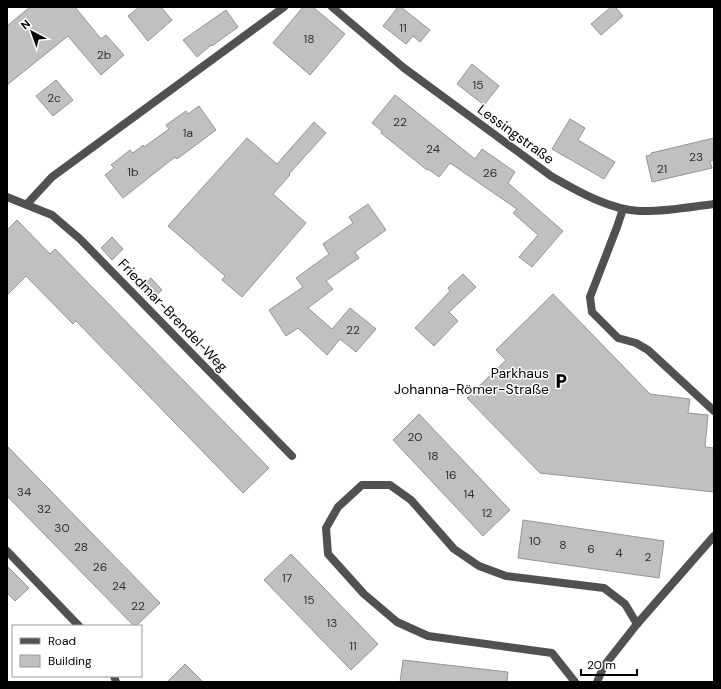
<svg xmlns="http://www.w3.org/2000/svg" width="721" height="689" viewBox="0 0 721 689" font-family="'DM Sans',sans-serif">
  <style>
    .building { fill: #c0c0c0; stroke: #959595 }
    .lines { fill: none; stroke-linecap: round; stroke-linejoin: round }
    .street { stroke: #515151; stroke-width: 8 }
    .labels { text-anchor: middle; stroke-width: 3; stroke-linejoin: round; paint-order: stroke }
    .number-label { font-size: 12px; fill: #303030 }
    .street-label { font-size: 14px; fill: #000; stroke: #fff }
    .poi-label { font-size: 14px; fill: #000; stroke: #fff; text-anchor: end }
  </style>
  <rect width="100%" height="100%" fill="#fff"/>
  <g class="building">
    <polygon points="30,7 75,7 101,39 106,35 124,55 101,75 68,36 7,85 7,26"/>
    <polygon points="139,7 161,7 172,20 148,41 128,16"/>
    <polygon points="303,7 313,7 345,34 310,75 273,43"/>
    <polygon points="398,7 401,7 430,30 420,42 413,36 406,44 383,26"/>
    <polygon points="611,7 615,7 623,16 601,35 591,24"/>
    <polygon points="226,10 238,27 212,46 211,45 197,57 183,40"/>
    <polygon points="472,64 499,86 484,105 457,84"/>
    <polygon points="56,80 73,100 53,116 36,96"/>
    <polygon points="395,95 475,159 482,149 515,172 508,183 563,231 532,267 519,257 538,235 513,213 517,209 450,163 439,177 428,169 427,170 381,133 382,131 372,123"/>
    <polygon points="199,106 216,130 177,159 175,157 123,198 105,175 114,168 111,165 130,150 133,153 143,145 144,147 169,129 166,125 186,111 188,114"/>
    <polygon points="570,119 585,128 578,140 615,162 604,179 552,149"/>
    <polygon points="314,122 326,133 289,174 290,175 273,194 306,223 242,297 222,280 225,276 168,226 247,138 277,164"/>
    <polygon points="714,138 714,160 710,161 712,168 652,182 646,156 651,155 651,153"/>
    <polygon points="368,204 386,230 355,252 359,258 326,281 333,289 308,308 332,329 350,308 376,329 356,352 340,339 327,355 298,328 286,336 269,310 303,287 296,278 329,254 323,244 353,223 349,217"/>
    <polygon points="17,220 50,254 55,249 269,468 243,493 76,321 73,324 26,276 7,295 7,230"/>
    <polygon points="112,237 123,249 112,260 101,248"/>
    <polygon points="463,274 476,287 449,312 458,321 434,346 415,328 450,291 448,288"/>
    <polygon points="151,278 162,290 151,300 140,288"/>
    <polygon points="553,294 650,394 690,399 688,413 708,415 705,447 714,448 714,492 540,473 467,398 506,360 496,350"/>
    <polygon points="419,414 510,510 483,536 393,440"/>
    <polygon points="7,446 160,603 136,626 134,626 7,496"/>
    <polygon points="523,520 664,541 659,578 518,558"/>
    <polygon points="291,554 378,644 351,670 264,580"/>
    <polygon points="7,566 29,588 15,601 7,593"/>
    <polygon points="403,660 508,672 507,682 400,682"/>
    <polygon points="185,664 203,682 167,682"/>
  </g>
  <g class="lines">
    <g class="street">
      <path d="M332,7l72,61 147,108c26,15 59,34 89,35 24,1 50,-4 74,-7"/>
      <polyline points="7,197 52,215 80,239 292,456"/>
      <polyline points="27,204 52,177 284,7"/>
      <polyline points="623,209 617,227 590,297 592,312 618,338 636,343 648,350 714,411"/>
      <polyline points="7,551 79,626"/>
      <polyline points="114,676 116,682"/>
      <polyline points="575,682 552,653 428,636 397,622 364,594 328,554 326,528 338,507 362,485 390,485 411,500 454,549 479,566 506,576 604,588 625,604 637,624"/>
      <polyline points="597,682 604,666 637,624 714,536"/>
    </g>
  </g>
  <defs>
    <symbol id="parking-bare" viewBox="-9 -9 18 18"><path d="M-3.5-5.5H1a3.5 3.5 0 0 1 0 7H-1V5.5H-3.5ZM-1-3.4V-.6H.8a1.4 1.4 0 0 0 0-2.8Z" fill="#000" stroke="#fff" stroke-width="2.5" paint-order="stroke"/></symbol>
  </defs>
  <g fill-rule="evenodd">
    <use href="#parking-bare" x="550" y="370" width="22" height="22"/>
  </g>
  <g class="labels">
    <g class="number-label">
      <text x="403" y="32">11</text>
      <text x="309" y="43">18</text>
      <text x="104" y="59">2b</text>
      <text x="478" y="89">15</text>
      <text x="54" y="102">2c</text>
      <text x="400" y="126">22</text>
      <text x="188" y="137">1a</text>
      <text x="433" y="153">24</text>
      <text x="696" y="161">23</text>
      <text x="662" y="173">21</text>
      <text x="133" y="176">1b</text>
      <text x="490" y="177">26</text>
      <text x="353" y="334">22</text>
      <text x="415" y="441">20</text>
      <text x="433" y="460">18</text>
      <text x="451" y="479">16</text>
      <text x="24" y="496">34</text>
      <text x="469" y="498">14</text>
      <text x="44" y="513">32</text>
      <text x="487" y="517">12</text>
      <text x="62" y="532">30</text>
      <text x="535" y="545">10</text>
      <text x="563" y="549">8</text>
      <text x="81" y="551">28</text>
      <text x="591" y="553">6</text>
      <text x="619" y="557">4</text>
      <text x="648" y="561">2</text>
      <text x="100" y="571">26</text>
      <text x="287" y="582">17</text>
      <text x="119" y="590">24</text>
      <text x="309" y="604">15</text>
      <text x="138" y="610">22</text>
      <text x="332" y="627">13</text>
      <text x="353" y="650">11</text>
    </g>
    <g class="street-label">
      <text transform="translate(516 134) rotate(36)" y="5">Lessingstraße</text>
      <text transform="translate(173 315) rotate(46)" y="5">Friedmar-Brendel-Weg</text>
    </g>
    <g class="poi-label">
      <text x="549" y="378">Parkhaus<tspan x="549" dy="16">Johanna-Römer-Straße</tspan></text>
    </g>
  </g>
  <rect width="721" height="689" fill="none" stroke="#000000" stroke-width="16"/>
  <rect x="12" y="625" width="130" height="52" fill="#ffffff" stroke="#999999"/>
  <rect x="20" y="638" width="20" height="6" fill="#515151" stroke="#999999"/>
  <text x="48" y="645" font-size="12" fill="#000000">Road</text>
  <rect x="20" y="655" width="20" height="12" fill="#c0c0c0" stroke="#999999"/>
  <text x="48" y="665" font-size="12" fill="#000000">Building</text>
  <g transform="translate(32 32) rotate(319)" stroke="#ffffff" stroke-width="3" paint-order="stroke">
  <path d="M0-3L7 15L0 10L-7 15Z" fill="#000000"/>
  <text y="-6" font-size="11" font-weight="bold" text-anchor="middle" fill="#000000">N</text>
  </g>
  <path d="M581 669v6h56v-6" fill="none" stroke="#000000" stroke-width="2"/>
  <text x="587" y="669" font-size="12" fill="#000000" stroke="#ffffff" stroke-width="3" paint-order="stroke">20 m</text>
</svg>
